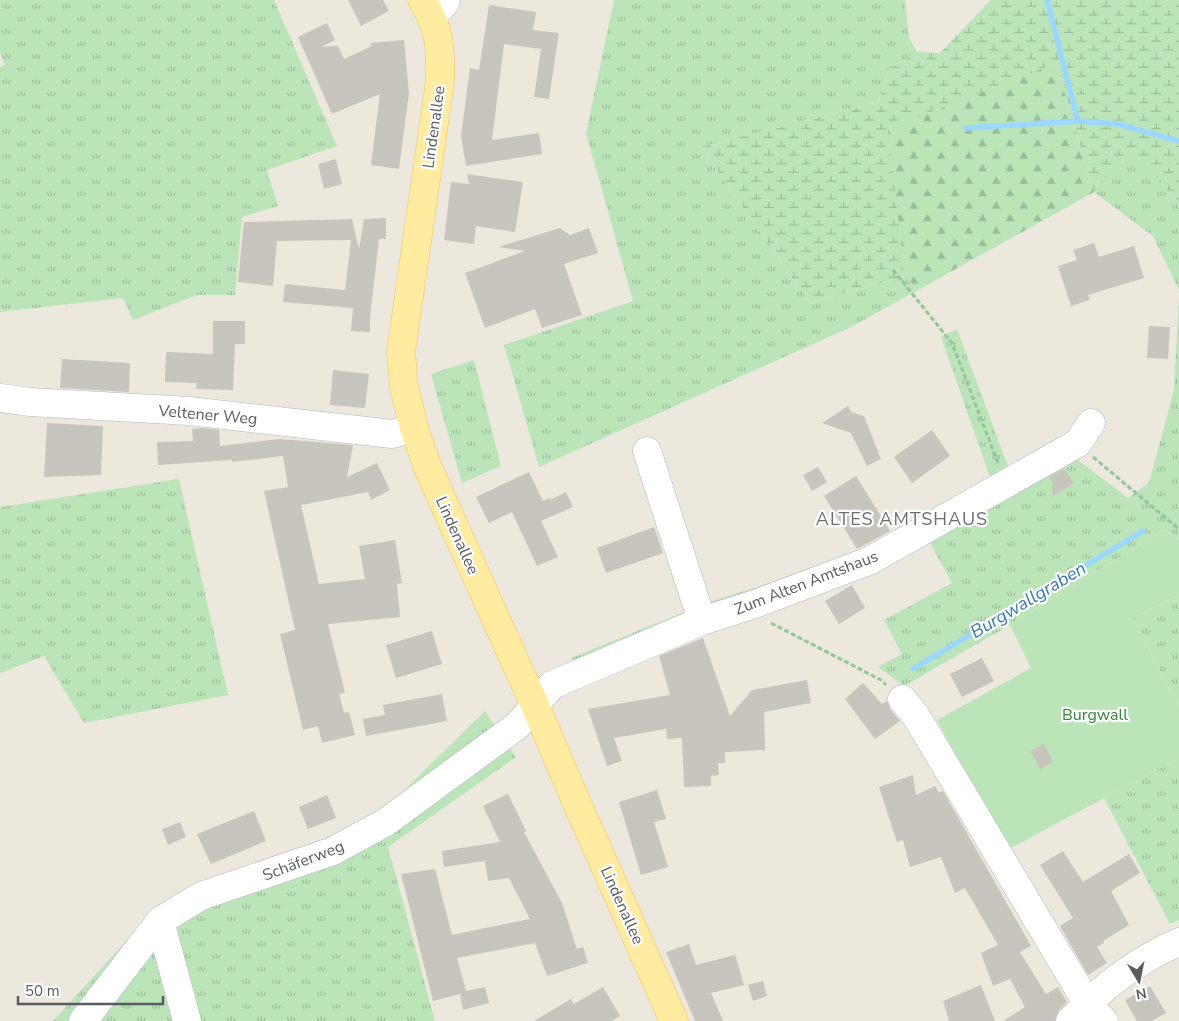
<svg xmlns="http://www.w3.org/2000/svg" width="1179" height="1021" viewBox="0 0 1179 1021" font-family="'Nunito Sans',sans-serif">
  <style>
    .grass { fill: url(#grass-tufts) }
    .forest { fill: url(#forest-firs) }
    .wetland { fill: url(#wetland-marsh) }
    .garden { fill: #bbe5b9 }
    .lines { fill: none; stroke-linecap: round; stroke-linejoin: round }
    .stream { stroke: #9bd7ff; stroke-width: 5.5 }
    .building { fill: #c8c5be }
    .minor-casing { stroke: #b5b7bc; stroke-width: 29 }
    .major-casing { stroke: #f5c04e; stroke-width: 29 }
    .path { stroke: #92c69f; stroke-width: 3; stroke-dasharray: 5 2.5; stroke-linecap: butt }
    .minor { stroke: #fff; stroke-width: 28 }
    .major { stroke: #ffeca0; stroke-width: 28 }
    .labels { text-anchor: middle; stroke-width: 4.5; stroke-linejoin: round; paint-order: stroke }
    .street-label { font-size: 16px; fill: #585c60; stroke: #fff }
    .park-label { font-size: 16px; fill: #328533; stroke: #fff }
    .neighbourhood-label { font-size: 18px; letter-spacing: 1px; fill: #696e72; stroke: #fff }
    .water-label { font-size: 18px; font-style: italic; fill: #3778b3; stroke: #fff }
  </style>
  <defs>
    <pattern id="grass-tufts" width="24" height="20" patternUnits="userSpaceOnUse" patternTransform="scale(1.25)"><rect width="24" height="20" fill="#bbe5b9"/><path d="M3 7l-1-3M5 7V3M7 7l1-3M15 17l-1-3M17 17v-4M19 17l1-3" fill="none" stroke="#9bbd9a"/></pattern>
    <pattern id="forest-firs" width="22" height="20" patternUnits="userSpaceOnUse" patternTransform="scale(1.25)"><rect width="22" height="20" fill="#bbe5b9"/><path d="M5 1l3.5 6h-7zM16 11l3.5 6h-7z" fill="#9bbd9a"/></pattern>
    <pattern id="wetland-marsh" width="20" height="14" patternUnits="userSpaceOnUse" patternTransform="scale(1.25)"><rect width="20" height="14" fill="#bbe5b9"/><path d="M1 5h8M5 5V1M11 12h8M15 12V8" fill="none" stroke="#9bbd9a"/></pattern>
  </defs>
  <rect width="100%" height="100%" fill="#ece8de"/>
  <g class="grass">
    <polygon points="0,0 274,0 337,146 267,170 278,206 242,217 235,295 197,295 133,320 123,298 0,312 0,67 5,65 0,53"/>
    <polygon points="614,0 905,0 909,37 917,52 889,69 878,102 701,147 810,303 905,276 918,290 851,327 539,467 504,345 633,301 586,133"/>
    <polygon points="1130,146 1179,204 1179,290 1153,236 1094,192"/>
    <polygon points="1179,298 1179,539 1164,530 1010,625 904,686 878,667 902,654 884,620 952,583 929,541 657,649 581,687 571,658 711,601 862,556 991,480 941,337 957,329 1009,469 1065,436 1079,461 1128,498 1149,483 1174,390"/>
    <polygon points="474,360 501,466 462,483 431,374"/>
    <polygon points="179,479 228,695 84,723 44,656 0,673 0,507"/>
    <polygon points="1179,595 1179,707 1133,618"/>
    <polygon points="485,711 516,757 388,847 435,1021 53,1021 157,907 184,890 347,830 391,803"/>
    <polygon points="1179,758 1179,920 1170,924 1104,798"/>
  </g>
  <polygon class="forest" points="1056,63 1094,192 918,290 905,276 887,129"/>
  <polygon class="wetland" points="991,0 1179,0 1179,204 1130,147 1094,192 1056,63 888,129 905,276 810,303 701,147 878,102 889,69 917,52 940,53"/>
  <polygon class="garden" points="1164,530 1179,539 1179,595 1133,618 1179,707 1179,758 1007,850 937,720 1031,668 1010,625"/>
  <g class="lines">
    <g class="stream">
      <polyline points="1047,0 1078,121"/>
      <polyline points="966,128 1078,121 1117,124 1179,141"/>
      <polyline points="913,669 1143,531"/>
    </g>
  </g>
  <g class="building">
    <polygon points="348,0 383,0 389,11 361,26"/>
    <polygon points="489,5 536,12 533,30 559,33 549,99 534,97 541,49 504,44 492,140 539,133 542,154 466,166 461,136 470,68 479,70"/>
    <polygon points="327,23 335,40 321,47 338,46 344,59 372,46 370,43 404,40 409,93 399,169 371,165 380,94 332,114 298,37"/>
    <polygon points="336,159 342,184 324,189 318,164"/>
    <polygon points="467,174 523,182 515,232 476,226 474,244 444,240 451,182 469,184"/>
    <polygon points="386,218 386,239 379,239 370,317 370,332 351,331 353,308 283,302 285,284 345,290 351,240 277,241 273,286 238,282 244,222 352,219 359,249 364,219"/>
    <polygon points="560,228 570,235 589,228 598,253 564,264 582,315 542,328 535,309 485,328 465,273 525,251 498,247"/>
    <polygon points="1094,243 1099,257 1134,246 1144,278 1088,295 1090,300 1071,306 1058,266 1077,260 1073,250"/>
    <polygon points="213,321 245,321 245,344 235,344 233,390 196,389 197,383 165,382 166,352 213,354"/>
    <polygon points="1149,326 1170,327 1168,359 1147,358"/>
    <polygon points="62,359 130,363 129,392 60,388"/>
    <polygon points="333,370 369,374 365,408 330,405"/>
    <polygon points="848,406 851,412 864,416 881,459 867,466 851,433 822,423"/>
    <polygon points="47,423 103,426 101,475 44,477"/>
    <polygon points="202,428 219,430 220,446 279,439 353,445 347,477 377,463 390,490 371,500 368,492 301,505 319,584 365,579 359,546 395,540 402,583 397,584 400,617 328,624 345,693 339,694 344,713 349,712 355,735 322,743 318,726 303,730 280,634 295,630 264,491 288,487 283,456 232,462 232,460 158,465 157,442 193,441 192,429"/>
    <polygon points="932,430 950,456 912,483 894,457"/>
    <polygon points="818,467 827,482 812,491 803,475"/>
    <polygon points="1064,469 1074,483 1052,497 1053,482 1049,477"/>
    <polygon points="529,472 543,501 549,498 550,500 566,492 573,507 541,521 558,557 537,566 512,512 489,523 476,497"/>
    <polygon points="856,476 890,531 857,549 824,496"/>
    <polygon points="654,527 663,553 606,573 597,548"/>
    <polygon points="852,585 865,608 839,624 825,601"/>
    <polygon points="432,631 442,664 396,678 386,645"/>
    <polygon points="703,638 730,716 752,690 807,680 811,703 764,712 765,750 725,752 725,763 718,763 719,775 711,776 711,786 684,787 682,738 667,739 666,729 614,738 622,761 607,766 588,709 670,695 659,656"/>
    <polygon points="982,658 994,681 962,697 950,674"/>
    <polygon points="863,683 882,704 887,701 890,709 900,721 875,739 845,699"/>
    <polygon points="442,694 447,721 366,736 363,719 385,715 383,705"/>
    <polygon points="1044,744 1053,762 1040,769 1030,751"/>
    <polygon points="913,775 916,795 935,786 939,793 943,791 1031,946 1020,952 1046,994 1058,987 1067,1002 1059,1010 1055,1021 1003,1021 1025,1007 1010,979 993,986 981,953 998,945 965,888 955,893 941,857 910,867 903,840 897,842 879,787"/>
    <polygon points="657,790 666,819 654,822 668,867 641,875 619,802"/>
    <polygon points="508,794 526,831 524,832 562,903 577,949 583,947 588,963 547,976 535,943 457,958 466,991 485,987 489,1003 463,1010 460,994 433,1001 401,874 435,869 452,935 530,919 509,878 488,881 485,861 444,867 442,851 500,842 483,806"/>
    <polygon points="327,795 336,818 308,829 299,807"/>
    <polygon points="254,811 266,841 211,864 197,834"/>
    <polygon points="180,822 186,837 168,845 162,829"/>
    <polygon points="1063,851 1083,882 1129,854 1140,873 1111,891 1129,925 1103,941 1104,943 1097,947 1107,963 1088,975 1060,926 1073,918 1040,865"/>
    <polygon points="689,944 696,965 735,955 744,985 711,993 723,1021 695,1021 666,952"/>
    <polygon points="763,981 767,996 753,1001 748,985"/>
    <polygon points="981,985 995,1021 949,1021 943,1001"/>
    <polygon points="1150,986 1166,1013 1152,1021 1137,1021 1125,1000"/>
    <polygon points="603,987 620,1016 612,1021 534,1021 571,999 574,1004"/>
  </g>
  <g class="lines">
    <defs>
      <g id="minor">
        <polyline points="432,17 445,3 446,0"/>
        <polyline points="0,398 30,402 189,411 392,434 414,428"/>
        <polyline points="647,451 702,621"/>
        <polyline points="902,699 916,716 1087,1003 1104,1021"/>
        <polyline points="160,921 187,1021"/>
        <polyline points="83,1021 160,921 201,896 333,851 386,822 518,725 552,685 702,621 755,604 869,561 1078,443 1091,423"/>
        <path d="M1070,1021c31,-33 67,-61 109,-79"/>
      </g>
      <path id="major" d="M422,0c18,29 19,47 18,81l-39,271 3,34 10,42 14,40 84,187 23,50 41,96 98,220"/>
    </defs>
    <use href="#minor" class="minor-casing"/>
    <use href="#major" class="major-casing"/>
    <g class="path">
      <polyline points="893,270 952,343 998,463"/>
      <polyline points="1093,457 1179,529"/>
      <polyline points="771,623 881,680 886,685"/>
    </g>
    <use href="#minor" class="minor"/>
    <use href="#major" class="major"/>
  </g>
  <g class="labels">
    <g class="street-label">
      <text transform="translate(433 127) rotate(-82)" y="6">Lindenallee</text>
      <text transform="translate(208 414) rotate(5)" y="6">Veltener Weg</text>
      <text transform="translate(458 535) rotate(66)" y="6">Lindenallee</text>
      <text transform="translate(806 582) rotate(-21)" y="6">Zum Alten Amtshaus</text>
      <text transform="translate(303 860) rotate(-21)" y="6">Schäferweg</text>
      <text transform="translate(623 905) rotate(66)" y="6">Lindenallee</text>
    </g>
    <g class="park-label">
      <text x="1095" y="720">Burgwall</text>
    </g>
    <g class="neighbourhood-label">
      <text x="902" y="525">ALTES AMTSHAUS</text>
    </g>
    <g class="water-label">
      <text transform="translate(1028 600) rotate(-31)" y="6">Burgwallgraben</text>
    </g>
  </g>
  <g transform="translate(1139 981) rotate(170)" stroke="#ffffff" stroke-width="4" paint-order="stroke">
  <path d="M0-4L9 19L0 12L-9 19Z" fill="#585c60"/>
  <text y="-8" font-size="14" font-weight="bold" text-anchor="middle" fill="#585c60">N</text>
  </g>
  <path d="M18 996v8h145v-8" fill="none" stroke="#585c60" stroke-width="2.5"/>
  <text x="25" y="996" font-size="15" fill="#585c60" stroke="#ffffff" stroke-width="4" paint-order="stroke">50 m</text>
</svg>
